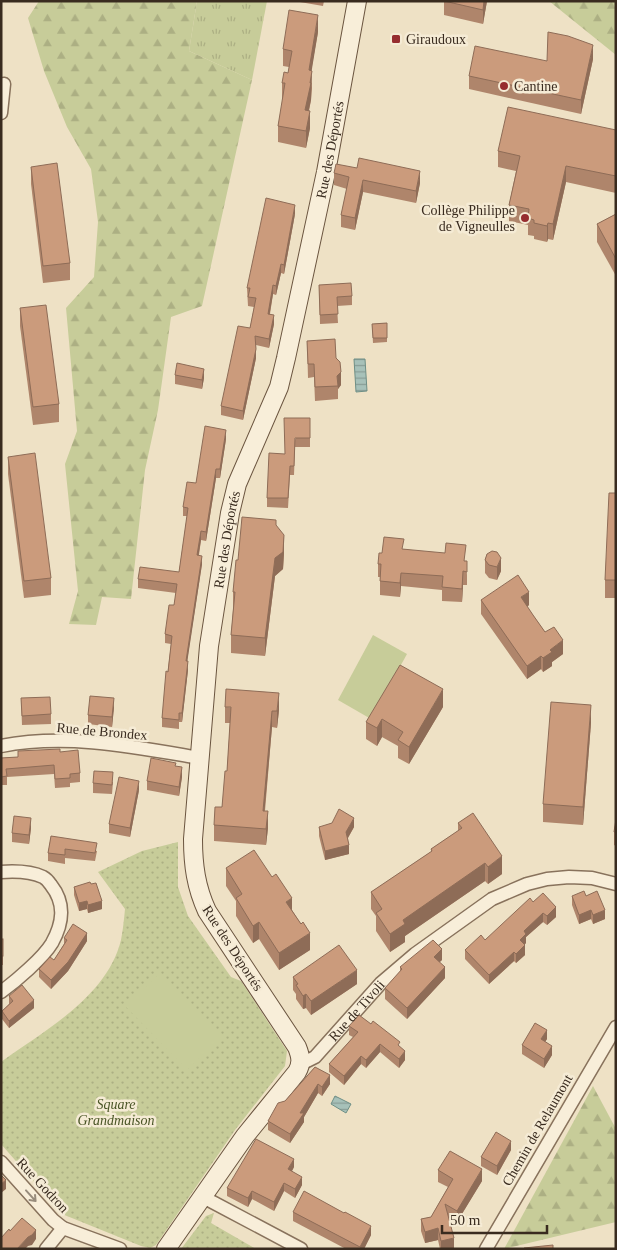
<svg xmlns="http://www.w3.org/2000/svg" width="617" height="1250" viewBox="0 0 617 1250" font-family="'Times New Roman',serif">
  <style>
    .grass { fill: url(#grass-tufts) }
    .forest { fill: url(#forest-firs) }
    .park { fill: url(#park-dots) }
    .pitch { fill: #c7cc99 }
    .water { fill: url(#water-rules); stroke: #6e8f86 }
    .lines { fill: none; stroke-linecap: round; stroke-linejoin: round }
    .street-casing { stroke: #88725c; stroke-width: 15 }
    .secondary-casing { stroke: #6a543f; stroke-width: 20 }
    .street { stroke: #f8eed9; stroke-width: 12 }
    .secondary { stroke: #f8eed9; stroke-width: 18 }
    .wall { fill: #af856b }
    .shaded-wall { fill: #8e6c57 }
    .building { fill: #cb9b7c; stroke: #8e6c57 }
    .oneway { stroke: #988c7c }
    .poi-dot { fill: #962d2f; stroke: #f5ebd5; stroke-width: 2 }
    .labels { text-anchor: middle; stroke-width: 5; stroke-linejoin: round; paint-order: stroke }
    .poi-label { font-size: 14px; fill: #392b1f; stroke: #f5ebd5; text-anchor: start }
    .street-label { font-size: 14px; fill: #392b1f; stroke: #f5ebd5 }
    .park-label { font-size: 14px; font-style: italic; fill: #4a5526; stroke: #f5ebd5 }
  </style>
  <defs>
    <pattern id="grass-tufts" width="24" height="20" patternUnits="userSpaceOnUse" patternTransform="scale(1.25)"><rect width="24" height="20" fill="#c7cc99"/><path d="M3 7l-1-3M5 7V3M7 7l1-3M15 17l-1-3M17 17v-4M19 17l1-3" fill="none" stroke="#acaf83"/></pattern>
    <pattern id="forest-firs" width="22" height="20" patternUnits="userSpaceOnUse" patternTransform="scale(1.25)"><rect width="22" height="20" fill="#c7cc99"/><path d="M5 1l3.5 6h-7zM16 11l3.5 6h-7z" fill="#acaf83"/></pattern>
    <pattern id="park-dots" width="8" height="8" patternUnits="userSpaceOnUse" patternTransform="scale(1.25)"><rect width="8" height="8" fill="#c7cc99"/><path d="M2 2h.1M6 6h.1" fill="none" stroke="#acaf83" stroke-width="1.8" stroke-linecap="round"/></pattern>
    <pattern id="water-rules" width="6" height="5" patternUnits="userSpaceOnUse" patternTransform="scale(1.25)"><rect width="6" height="5" fill="#a7c1b9"/><path d="M0 2.5h6" fill="none" stroke="#899d96"/></pattern>
  </defs>
  <rect width="100%" height="100%" fill="#eee1c5"/>
  <polygon class="grass" points="197,1 267,1 252,80 189,51"/>
  <g class="forest">
    <polygon points="39,1 197,1 189,51 252,80 202,306 171,317 158,410 145,470 131,599 102,597 96,625 69,624 78,591 65,464 77,431 66,308 94,277 98,222 91,169 67,127 44,71 28,18"/>
    <polygon points="549,1 616,1 616,55"/>
    <polygon points="593,1086 616,1129 616,1222 504,1249"/>
  </g>
  <g class="park">
    <path d="M178,842v45l10,29 43,61 10,4 46,70 -2,15 -50,64 -79,115 -6,3 -9,-2 -79,-32 -61,-70v-82c44,-32 106,-65 120,-122 2,-10 3,-21 4,-31l-27,-37 44,-21z"/>
    <polygon points="214,1213 211,1223 256,1249 181,1249 206,1216"/>
  </g>
  <g class="pitch">
    <polygon points="373,635 407,654 371,719 338,700"/>
    <polygon points="159,974 221,1038 187,1070 125,1006"/>
  </g>
  <g class="water">
    <polygon points="354,359 365,359 367,391 356,392"/>
    <polygon points="335,1096 351,1104 346,1113 331,1104"/>
  </g>
  <g class="lines">
    <defs>
      <g id="street">
        <polyline points="1,113 4,84"/>
        <path d="M1,746c66,-13 134,1 199,12"/>
        <path d="M1,872c14,-1 29,-1 42,5 4,2 6,5 8,8 15,19 12,38 1,58 -9,15 -36,38 -51,49"/>
        <path id="s1" d="M301,1064l14,-7 66,-74 34,-29 77,-55 35,-15 20,-5 22,-2 23,1 24,6"/>
        <polyline points="1,1162 53,1220 63,1228 120,1249"/>
        <polyline points="203,1197 301,1249"/>
        <polyline points="46,1249 63,1228"/>
        <polyline points="486,1249 616,1027"/>
      </g>
      <g id="secondary">
        <path id="s2" d="M166,1249l79,-113 52,-64c5,-9 4,-15 0,-25l-90,-136c-11,-24 -14,-46 -14,-72l16,-193 21,-133 7,-29 42,-97 7,-29 40,-186 31,-171"/>
      </g>
    </defs>
    <use href="#street" class="street-casing"/>
    <use href="#secondary" class="secondary-casing"/>
    <use href="#street" class="street"/>
    <use href="#secondary" class="secondary"/>
  </g>
  <g class="wall">
    <polygon points="294,1 324,1 323,6"/>
    <polygon points="444,1 487,1 483,24 444,15"/>
    <polygon points="318,32 311,71 312,88 311,100 309,111 310,128 306,148 278,142 278,126 283,100 282,99 282,83 288,73 289,67 283,66 283,49"/>
    <polygon points="593,59 581,114 469,89 469,76 547,61"/>
    <polygon points="616,130 616,193 566,182 553,240 548,239 547,242 534,239 534,236 528,235 528,225 509,221 509,205 516,171 498,167 498,151"/>
    <polygon points="31,167 70,263 70,280 43,283 31,184"/>
    <polygon points="357,168 420,183 416,203 363,192 355,230 341,227 341,215 347,189 334,185 334,173"/>
    <polygon points="295,214 284,274 281,273 276,295 273,294 270,314 274,324 269,348 256,345 256,358 243,420 221,415 221,406 250,328 254,307 248,306 247,288"/>
    <polygon points="616,214 616,276 597,242 597,224"/>
    <polygon points="319,285 352,296 352,305 337,306 338,323 320,324"/>
    <polygon points="20,308 59,404 59,422 33,425 20,326"/>
    <polygon points="387,323 387,342 373,343 372,324"/>
    <polygon points="307,341 336,358 341,385 338,389 338,399 315,401 314,377 308,378"/>
    <polygon points="175,375 204,378 202,389 175,384"/>
    <polygon points="310,418 310,447 295,447 294,475 290,475 288,508 267,507 267,498 285,454"/>
    <polygon points="226,439 220,478 216,478 206,541 201,540 199,555 202,564 187,661 188,670 182,722 179,722 179,729 162,727 162,718 171,644 165,643 165,634 174,605 176,593 138,588 138,579 179,572 187,516 183,516 183,507 196,483"/>
    <polygon points="8,457 51,578 51,595 24,598 8,474"/>
    <polygon points="616,493 616,598 605,598 605,580"/>
    <polygon points="276,526 284,553 283,569 275,576 265,656 231,653 231,635 233,610 233,592 238,560"/>
    <polygon points="404,549 466,561 467,575 467,585 463,585 462,602 442,601 442,590 401,586 400,597 380,595 380,577 378,577 378,564 382,553"/>
    <polygon points="487,554 501,571 497,580 489,578 485,573 485,560"/>
    <polygon points="481,600 529,605 527,607 545,632 563,654 552,662 552,666 543,672 541,669 527,679 481,614"/>
    <polygon points="21,698 51,714 51,724 22,725"/>
    <polygon points="114,707 112,727 88,724 88,715"/>
    <polygon points="225,707 279,710 277,728 272,727 265,811 268,828 266,845 214,841 214,825 222,807 227,771 230,723 225,723"/>
    <polygon points="443,707 409,764 398,758 398,746 382,737 377,746 366,739 366,722"/>
    <polygon points="591,723 583,825 543,822 543,804"/>
    <polygon points="18,751 60,752 80,773 80,782 70,783 70,787 55,788 54,774 7,777 7,785 1,785 1,758 18,757"/>
    <polygon points="176,766 182,777 179,796 147,790 147,781"/>
    <polygon points="113,782 112,794 93,793 93,783"/>
    <polygon points="139,790 130,837 109,833 109,824"/>
    <polygon points="616,819 616,846 614,845 614,832"/>
    <polygon points="458,823 502,874 488,884 485,881 405,936 405,942 390,952 376,931 376,916 371,909 371,892 431,852 431,849 458,831"/>
    <polygon points="319,827 354,827 348,838 349,854 325,860 319,836"/>
    <polygon points="31,828 29,844 12,842 12,833"/>
    <polygon points="51,836 97,851 95,861 65,858 65,864 48,861 48,853"/>
    <polygon points="226,868 292,910 301,924 310,950 279,970 259,939 253,943 236,916 236,901 226,886"/>
    <polygon points="91,884 102,909 88,913 87,909 79,911 74,895 74,887"/>
    <polygon points="572,896 586,896 605,919 593,924 591,919 579,924 572,905"/>
    <polygon points="533,902 556,917 547,925 543,922 526,937 526,943 524,945 525,955 516,963 514,961 489,984 465,959 465,950 485,940"/>
    <polygon points="64,938 87,941 68,971 51,989 39,977 39,969 54,960 64,944"/>
    <polygon points="1,939 3,949 3,965 1,965"/>
    <polygon points="442,960 439,962 445,978 407,1019 385,999 385,988 400,972 400,967"/>
    <polygon points="293,977 357,984 311,1015 306,1008 303,1009 296,999 296,994 293,990"/>
    <polygon points="9,996 34,1008 9,1028 2,1019 2,1011 9,1004"/>
    <polygon points="349,1026 400,1047 405,1060 399,1068 380,1052 366,1068 361,1064 344,1085 329,1072 329,1064 353,1037 349,1035"/>
    <polygon points="547,1039 545,1042 552,1055 544,1068 522,1054 522,1045"/>
    <polygon points="315,1067 330,1084 322,1096 318,1093 304,1117 304,1122 290,1143 268,1130 268,1121"/>
    <polygon points="511,1150 497,1175 481,1166 481,1157"/>
    <polygon points="294,1167 292,1171 302,1185 295,1198 284,1191 274,1211 252,1199 248,1207 227,1196 227,1188"/>
    <polygon points="438,1170 482,1181 457,1222 449,1218 454,1249 440,1249 438,1240 425,1243 421,1231 421,1219 431,1217 448,1187 438,1182"/>
    <polygon points="293,1212 371,1235 364,1249 346,1249 293,1221"/>
  </g>
  <g class="shaded-wall">
    <polygon points="484,1 487,1 483,24 483,10"/>
    <polygon points="318,15 318,32 309,87 309,70"/>
    <polygon points="593,45 593,59 581,114 581,100"/>
    <polygon points="312,71 311,100 305,127 305,110"/>
    <polygon points="310,111 310,128 306,148 306,131"/>
    <polygon points="566,166 566,182 553,240 553,224"/>
    <polygon points="420,171 420,183 416,203 416,191"/>
    <polygon points="363,180 363,192 355,230 355,218"/>
    <polygon points="295,205 295,214 284,274 284,265"/>
    <polygon points="548,223 548,239 547,242 547,226"/>
    <polygon points="281,264 281,273 276,295 276,286"/>
    <polygon points="273,285 273,294 268,323 268,314"/>
    <polygon points="274,315 274,324 269,348 269,339"/>
    <polygon points="256,349 256,358 243,420 243,411"/>
    <polygon points="204,369 204,378 202,389 202,380"/>
    <polygon points="341,372 341,385 338,389 337,376"/>
    <polygon points="226,430 226,439 220,478 220,469"/>
    <polygon points="216,469 216,478 206,541 206,532"/>
    <polygon points="201,531 201,540 197,564 197,555"/>
    <polygon points="284,535 284,553 283,569 275,576 265,656 265,638 275,558"/>
    <polygon points="202,556 202,564 186,670 186,661"/>
    <polygon points="501,558 501,571 497,580 497,567"/>
    <polygon points="463,571 463,585 462,602 462,589"/>
    <polygon points="401,573 401,586 400,597 400,583"/>
    <polygon points="529,592 529,605 521,611 521,597"/>
    <polygon points="563,640 563,654 552,662 552,666 543,672 543,658 550,650"/>
    <polygon points="541,656 541,669 527,679 527,666"/>
    <polygon points="188,661 188,670 182,722 182,713"/>
    <polygon points="443,689 443,707 409,764 409,747"/>
    <polygon points="279,693 279,710 277,728 277,711"/>
    <polygon points="114,698 114,707 112,727 112,717"/>
    <polygon points="591,705 591,723 583,825 583,807"/>
    <polygon points="272,711 272,727 263,827 263,811"/>
    <polygon points="382,719 382,737 377,746 377,728"/>
    <polygon points="182,767 182,777 179,796 179,787"/>
    <polygon points="139,781 139,790 130,837 130,828"/>
    <polygon points="268,811 268,828 266,845 266,829"/>
    <polygon points="31,818 31,828 29,844 29,835"/>
    <polygon points="354,818 354,827 346,841 346,832"/>
    <polygon points="349,845 349,854 325,860 325,851"/>
    <polygon points="502,856 502,874 488,884 488,867"/>
    <polygon points="485,863 485,881 405,936 405,942 390,952 390,934 403,920"/>
    <polygon points="292,898 292,916 286,902"/>
    <polygon points="87,901 87,909 79,911 79,903"/>
    <polygon points="102,901 102,909 88,913 88,905"/>
    <polygon points="556,907 556,917 547,925 547,916"/>
    <polygon points="591,910 591,919 579,924 579,915"/>
    <polygon points="605,910 605,919 593,924 593,915"/>
    <polygon points="543,913 543,922 526,937 526,943 520,949 520,940 524,931"/>
    <polygon points="259,922 259,939 253,943 253,926"/>
    <polygon points="87,933 87,941 68,971 51,989 51,980"/>
    <polygon points="310,933 310,950 279,970 279,953"/>
    <polygon points="525,945 525,955 516,963 516,954"/>
    <polygon points="442,949 442,960 434,968 434,957"/>
    <polygon points="514,952 514,961 489,984 489,975"/>
    <polygon points="445,967 445,978 407,1019 407,1008"/>
    <polygon points="357,970 357,984 311,1015 311,1001"/>
    <polygon points="306,994 306,1008 303,1009 303,996"/>
    <polygon points="34,1000 34,1008 9,1028 9,1021"/>
    <polygon points="547,1030 547,1039 541,1048 541,1039"/>
    <polygon points="380,1044 380,1052 366,1068 366,1060"/>
    <polygon points="552,1046 552,1055 544,1068 544,1059"/>
    <polygon points="405,1051 405,1060 399,1068 399,1059"/>
    <polygon points="361,1056 361,1064 344,1085 344,1076"/>
    <polygon points="330,1075 330,1084 322,1096 322,1087"/>
    <polygon points="318,1084 318,1093 304,1117 304,1122 290,1143 290,1134 300,1113"/>
    <polygon points="511,1141 511,1150 497,1175 497,1166"/>
    <polygon points="294,1159 294,1167 288,1178 288,1169"/>
    <polygon points="482,1169 482,1181 457,1222 457,1211"/>
    <polygon points="302,1177 302,1185 295,1198 295,1189"/>
    <polygon points="6,1180 6,1189 1,1193 1,1184"/>
    <polygon points="284,1183 284,1191 274,1211 274,1202"/>
    <polygon points="252,1191 252,1199 248,1207 248,1198"/>
    <polygon points="371,1226 371,1235 364,1249 360,1249 360,1247"/>
    <polygon points="438,1228 438,1240 425,1243 425,1232"/>
    <polygon points="36,1230 36,1239 32,1245 28,1246 25,1249 17,1249 28,1237"/>
    <polygon points="454,1238 454,1249 441,1249 441,1241"/>
  </g>
  <g class="building">
    <polygon points="444,1 484,1 483,10"/>
    <polygon points="289,10 318,15 309,70 312,71 310,83 311,83 305,110 310,111 306,131 278,126 285,83 282,83 284,72 288,73 292,51 283,49"/>
    <polygon points="548,32 568,36 593,45 581,100 469,76 475,46 547,61"/>
    <polygon points="508,107 616,130 616,176 566,166 553,224 548,223 547,226 534,223 534,220 528,218 529,209 509,205 520,156 498,151"/>
    <polygon points="359,158 420,171 416,191 363,180 355,218 341,215 349,177 334,173 336,164 357,168"/>
    <polygon points="57,163 70,263 43,266 31,167"/>
    <polygon points="266,198 295,205 284,265 281,264 276,286 273,285 268,314 274,315 269,339 255,336 256,349 243,411 221,406 238,326 250,328 256,298 248,297 250,288 247,288"/>
    <polygon points="616,214 616,259 597,224"/>
    <polygon points="351,283 352,296 337,297 338,314 320,315 319,285"/>
    <polygon points="46,305 59,404 33,407 20,308"/>
    <polygon points="387,323 387,338 373,338 372,324"/>
    <polygon points="335,339 336,358 340,362 341,372 337,376 338,386 315,387 314,364 308,364 307,341"/>
    <polygon points="177,363 204,369 202,380 175,375"/>
    <polygon points="284,418 310,418 310,438 295,438 294,466 290,466 288,498 267,498 269,453 285,454"/>
    <polygon points="205,426 226,430 220,469 216,469 206,532 201,531 197,555 202,556 186,661 188,661 182,713 179,713 179,720 162,718 166,671 168,672 172,636 165,634 169,605 174,605 177,584 138,579 140,567 179,572 188,508 183,507 187,482 196,483"/>
    <polygon points="35,453 51,578 24,581 8,457"/>
    <polygon points="609,493 616,493 616,580 605,580"/>
    <polygon points="242,517 276,520 276,525 284,535 283,552 275,558 265,638 231,635 235,592 233,592 236,560 238,560"/>
    <polygon points="384,537 404,539 402,549 445,553 446,543 466,545 464,561 467,561 467,572 463,571 462,589 442,587 443,576 401,573 400,583 380,581 381,564 378,564 379,553 382,553"/>
    <polygon points="492,551 497,552 501,558 497,567 489,565 485,560 487,554"/>
    <polygon points="518,575 529,592 521,597 533,615 545,632 554,627 563,640 550,650 552,652 543,658 541,656 527,666 481,600"/>
    <polygon points="400,665 443,689 409,747 398,740 403,732 382,719 377,728 366,722"/>
    <polygon points="226,689 279,693 277,711 272,711 263,811 268,811 266,829 214,825 215,807 222,807 225,771 227,771 231,707 225,707"/>
    <polygon points="90,696 114,698 112,717 88,715"/>
    <polygon points="50,697 51,714 22,716 21,698"/>
    <polygon points="551,702 591,705 583,807 543,804"/>
    <polygon points="60,749 60,752 78,750 80,773 70,774 70,778 55,779 54,765 6,769 7,776 1,777 1,758 18,757 18,751"/>
    <polygon points="151,758 176,763 175,766 182,767 179,787 147,781"/>
    <polygon points="94,771 113,772 112,785 93,783"/>
    <polygon points="119,777 139,781 130,828 109,824"/>
    <polygon points="339,809 354,818 346,832 349,845 325,851 319,827 332,823"/>
    <polygon points="473,813 502,856 488,867 485,863 403,920 405,924 390,934 376,913 382,909 371,892 432,851 431,849 462,828 458,823"/>
    <polygon points="14,816 31,818 29,835 12,833"/>
    <polygon points="616,819 616,832 614,832"/>
    <polygon points="51,836 97,843 95,853 65,849 65,855 48,853"/>
    <polygon points="254,850 272,877 276,874 292,898 286,902 301,924 303,922 310,933 279,953 259,922 253,926 236,898 242,894 226,868"/>
    <polygon points="90,882 91,884 96,883 102,901 88,905 87,901 79,903 74,887"/>
    <polygon points="584,891 586,896 597,891 605,910 593,915 591,910 579,915 572,896"/>
    <polygon points="543,893 556,907 547,916 543,913 524,931 526,934 520,940 525,945 516,954 514,952 489,975 465,950 481,935 485,940 530,898 533,902"/>
    <polygon points="73,924 87,933 68,962 51,980 39,969 50,957 54,960 67,940 64,938"/>
    <rect x="1" y="939" width="2" height="17"/>
    <polygon points="433,940 442,949 434,957 445,967 407,1008 385,988 402,969 400,967"/>
    <polygon points="339,945 357,970 311,1001 306,994 303,996 296,985 298,984 293,977"/>
    <polygon points="22,985 34,1000 9,1021 2,1011 13,1001 9,996"/>
    <polygon points="359,1015 371,1024 373,1021 400,1042 398,1045 405,1051 399,1059 380,1044 366,1060 361,1056 344,1076 329,1064 358,1032 349,1026"/>
    <polygon points="535,1023 547,1030 541,1039 552,1046 544,1059 522,1045"/>
    <polygon points="315,1067 330,1075 322,1087 318,1084 300,1113 304,1113 290,1134 268,1121 278,1103 285,1101"/>
    <polygon points="496,1132 511,1141 497,1166 481,1157"/>
    <polygon points="256,1139 294,1159 288,1169 302,1177 295,1189 284,1183 274,1202 252,1191 248,1198 227,1188"/>
    <polygon points="450,1151 482,1169 457,1211 445,1204 454,1238 441,1241 438,1228 425,1232 421,1219 431,1217 453,1179 438,1170"/>
    <polygon points="1,1175 6,1180 1,1184"/>
    <polygon points="304,1191 344,1213 345,1212 371,1226 360,1247 293,1212"/>
    <polygon points="22,1218 36,1230 32,1235 28,1237 17,1249 1,1249 1,1238 9,1229 10,1231"/>
    <polygon points="553,1245 553,1249 524,1249 524,1248"/>
  </g>
  <defs><path id="oneway-shaft" d="M-6 0H5M1.5-3L5.5 0L1.5 3" fill="none" stroke-width="1.6" stroke-linecap="round" stroke-linejoin="round" transform="scale(1.25)"/></defs>
  <use class="oneway" href="#oneway-shaft" transform="translate(31 1196) rotate(48)"/>
  <g class="poi-dot">
    <rect x="391" y="34" width="10" height="10" rx="2.5"/>
    <circle cx="504" cy="86" r="5"/>
    <circle cx="525" cy="218" r="5"/>
  </g>
  <g class="labels">
    <g class="poi-label">
      <text x="406" y="44">Giraudoux</text>
      <text x="514" y="91">Cantine</text>
      <text x="515" y="215" text-anchor="end">Collège Philippe<tspan x="515" dy="16">de Vigneulles</tspan></text>
    </g>
    <g class="street-label">
      <text dy="5" stroke="none"><textPath href="#s2" startOffset="1190">Rue des Déportés</textPath></text>
      <text dy="5" stroke="none"><textPath href="#s2" startOffset="785">Rue des Déportés</textPath></text>
      <text transform="translate(102 731) rotate(5)" y="5">Rue de Brondex</text>
      <text transform="translate(233 948) rotate(57)" y="5">Rue des Déportés</text>
      <text dy="5" stroke="none"><textPath href="#s1" startOffset="78">Rue de Tivoli</textPath></text>
      <text transform="translate(537 1130) rotate(-60)" y="5">Chemin de Relaumont</text>
      <text transform="translate(43 1185) rotate(47)" y="5">Rue Godron</text>
    </g>
    <g class="park-label">
      <text x="116" y="1109">Square<tspan x="116" dy="16">Grandmaison</tspan></text>
    </g>
  </g>
  <rect width="617" height="1250" fill="none" stroke="#392b1f" stroke-width="5"/>
  <path d="M442 1225v8h105v-8" fill="none" stroke="#392b1f" stroke-width="2.5"/>
  <text x="450" y="1225" font-size="15" fill="#392b1f" stroke="#f5ebd5" stroke-width="4" paint-order="stroke">50 m</text>
</svg>
